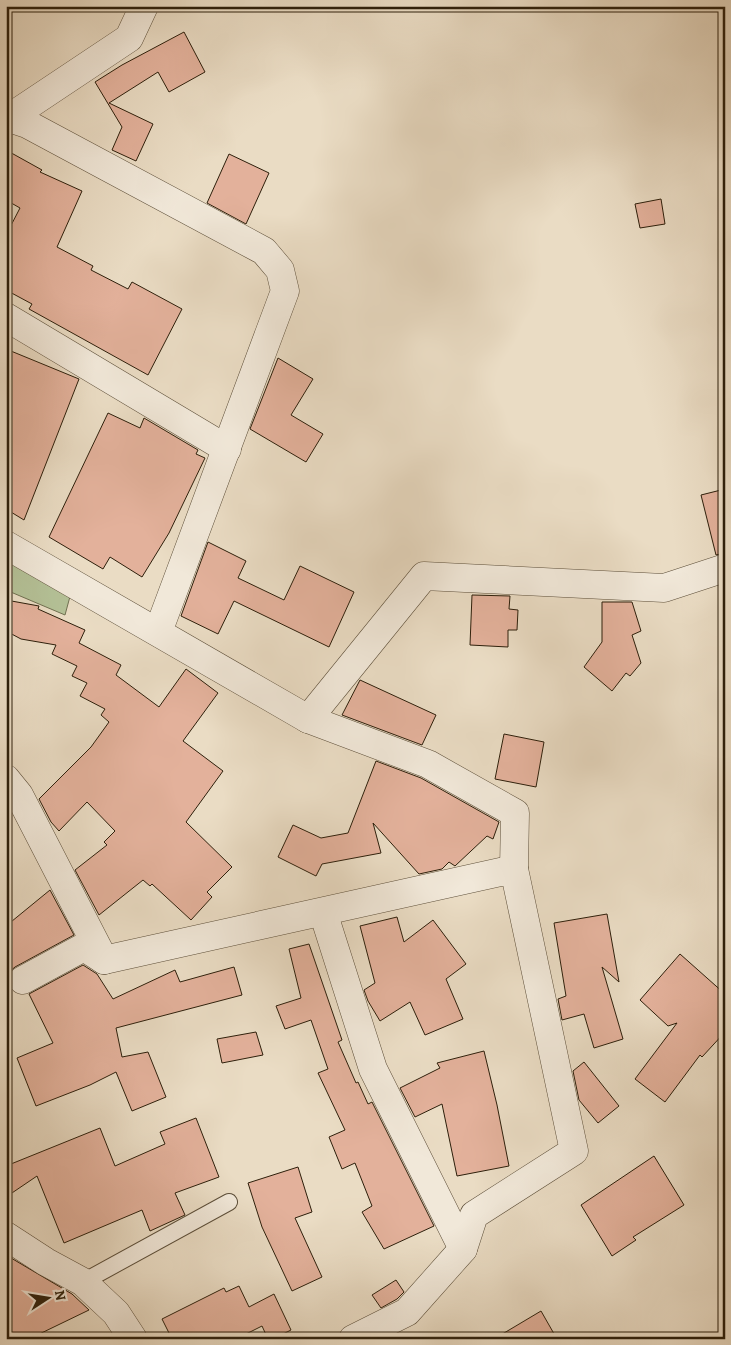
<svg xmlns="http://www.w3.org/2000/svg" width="731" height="1345" viewBox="0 0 731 1345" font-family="Alegreya,serif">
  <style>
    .green { fill: #b4c197; stroke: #707051 }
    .building { fill: #e3b19b; stroke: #2d1f0b }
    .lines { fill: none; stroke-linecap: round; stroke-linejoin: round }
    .lane-casing { stroke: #5c4e39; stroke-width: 18 }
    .street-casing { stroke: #5c4e39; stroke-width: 29 }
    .lane { stroke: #f1e8d9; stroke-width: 16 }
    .street { stroke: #f1e8d9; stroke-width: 28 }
  </style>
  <rect width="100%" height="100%" fill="#eadcc4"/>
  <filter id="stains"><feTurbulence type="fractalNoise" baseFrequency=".004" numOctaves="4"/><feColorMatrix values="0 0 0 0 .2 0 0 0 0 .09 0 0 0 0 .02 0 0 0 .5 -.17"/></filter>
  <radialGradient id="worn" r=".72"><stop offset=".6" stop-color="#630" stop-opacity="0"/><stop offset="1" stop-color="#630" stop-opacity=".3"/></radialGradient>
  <polygon class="green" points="6,552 72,589 65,615 6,590"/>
  <g class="building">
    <polygon points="184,32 205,72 169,92 158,72 109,103 153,124 136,161 112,150 122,127 95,82 122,65"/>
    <polygon points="6,150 42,170 40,172 82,191 57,247 93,266 91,270 128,289 132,282 182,309 148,375 29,309 32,304 6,290 6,235 20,208 6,200"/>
    <polygon points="229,154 269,173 246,224 207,203"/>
    <polygon points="661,199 665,224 640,228 635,204"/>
    <polygon points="6,349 79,379 24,520 6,509"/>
    <polygon points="278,358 313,379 291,415 323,434 306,462 250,429"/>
    <polygon points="108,413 140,428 144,418 198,450 196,454 205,458 169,533 142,577 110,557 103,569 49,537"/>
    <polygon points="725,489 725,553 716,555 701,495"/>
    <polygon points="208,542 246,561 238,578 284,600 300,566 354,592 329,647 234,601 218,634 181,616"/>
    <polygon points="472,595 510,596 509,609 518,610 517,630 508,630 508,647 470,645"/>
    <polygon points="6,600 39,606 38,609 85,630 79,643 121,665 116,675 159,707 186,669 218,693 183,741 223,771 186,822 232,867 207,892 212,897 191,920 152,884 150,886 143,880 99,915 75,870 107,845 104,842 115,831 87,802 59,831 51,822 39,799 91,747 109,722 101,715 105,709 80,696 87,683 72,676 77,666 52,654 56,645 21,639 6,631"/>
    <polygon points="602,602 632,602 641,631 632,635 641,663 630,676 626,673 612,691 584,667 602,642"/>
    <polygon points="360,680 436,715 422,745 342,715"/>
    <polygon points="504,734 544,742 536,787 495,779"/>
    <polygon points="376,761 421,778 499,822 493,839 487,836 455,866 449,862 442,869 419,874 373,823 381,853 322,864 316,876 278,857 293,825 321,838 348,833"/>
    <polygon points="50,890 74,935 15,967 9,972 6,985 6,926"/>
    <polygon points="607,914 619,982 602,967 623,1039 594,1048 584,1014 562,1020 558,999 566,996 554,923"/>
    <polygon points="397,917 404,942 433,920 466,964 446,979 463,1019 425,1035 410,1002 380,1021 368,1001 364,990 375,983 360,926"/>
    <polygon points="309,944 342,1040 338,1042 356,1083 358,1082 368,1104 372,1102 434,1226 384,1249 362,1212 372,1206 355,1163 342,1169 329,1137 345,1130 318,1073 328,1069 311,1020 285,1029 276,1006 301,998 289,949"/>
    <polygon points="680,954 725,994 725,1032 702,1057 700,1055 665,1102 635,1079 677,1023 668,1026 640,1000"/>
    <polygon points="83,965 97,974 113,999 175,970 180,982 234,967 242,995 116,1028 122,1057 148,1052 166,1097 132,1111 116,1072 90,1085 36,1106 17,1058 53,1043 29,994"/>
    <polygon points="256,1032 263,1055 222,1063 217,1039"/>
    <polygon points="484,1051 497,1105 509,1166 457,1176 442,1104 415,1117 400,1088 440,1068 437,1063"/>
    <polygon points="584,1062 619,1106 598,1123 579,1100 573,1071"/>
    <polygon points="196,1118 219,1177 175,1193 185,1215 150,1231 142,1210 64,1243 37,1176 6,1197 6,1166 100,1128 115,1166 165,1144 160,1132"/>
    <polygon points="654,1156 684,1205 633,1237 636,1240 612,1256 581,1205"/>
    <polygon points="298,1167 312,1212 295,1218 322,1277 292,1291 262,1227 248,1183"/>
    <polygon points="6,1255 72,1294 89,1310 29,1339 6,1339"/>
    <polygon points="396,1280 404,1292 397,1299 381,1308 372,1295"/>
    <polygon points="239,1286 249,1307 274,1294 291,1330 273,1339 268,1339 262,1326 236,1339 172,1339 162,1319 224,1288 226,1292"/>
    <polygon points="541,1311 557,1339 494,1339"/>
  </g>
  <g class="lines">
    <defs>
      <polyline id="lane" points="83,1282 229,1202"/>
      <g id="street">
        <polyline points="9,118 27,124 264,251 280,270 285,291 158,632"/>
        <polyline points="6,122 9,118 129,38 144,6"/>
        <polyline points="6,317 227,449"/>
        <polyline points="6,545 308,719 424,576 664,588 725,568"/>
        <polyline points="308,719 428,764 515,813 514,869"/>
        <polyline points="6,779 19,795 104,960 514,869 574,1151 474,1215 463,1249 407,1312 353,1339"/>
        <polyline points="323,912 373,1069 463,1249"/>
        <polyline points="23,980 84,947 104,960"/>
        <polyline points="6,1236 46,1262 83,1282 116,1313 133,1339"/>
      </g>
    </defs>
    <use href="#lane" class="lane-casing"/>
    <use href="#street" class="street-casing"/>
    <use href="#lane" class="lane"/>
    <use href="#street" class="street"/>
  </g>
  <rect width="731" height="1345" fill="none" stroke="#eadcc4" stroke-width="25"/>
  <rect x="8" y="8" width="716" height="1330" fill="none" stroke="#2d1f0b" stroke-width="2.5"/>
  <rect x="12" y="12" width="706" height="1320" fill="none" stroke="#2d1f0b"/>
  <g transform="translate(48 1298) rotate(78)" stroke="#f1e8d9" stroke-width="4" paint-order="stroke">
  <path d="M0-4L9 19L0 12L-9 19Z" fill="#2d1f0b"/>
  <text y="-8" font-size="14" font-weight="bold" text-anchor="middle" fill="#2d1f0b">N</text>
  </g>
  <rect width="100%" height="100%" filter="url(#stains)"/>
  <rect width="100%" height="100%" fill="url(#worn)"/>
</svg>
